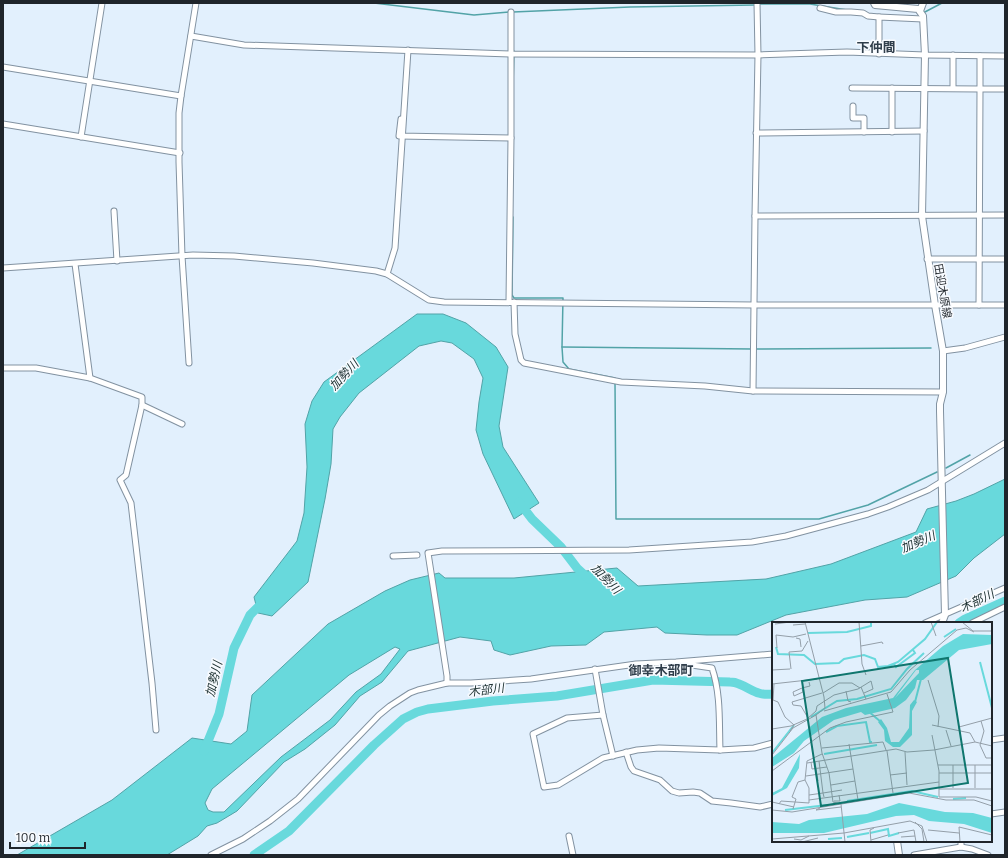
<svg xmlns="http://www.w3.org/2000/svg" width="1008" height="858" viewBox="0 0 1008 858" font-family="Bitter,'Noto Sans JP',serif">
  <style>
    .water { fill: #68d9dc; stroke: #52a3a7; fill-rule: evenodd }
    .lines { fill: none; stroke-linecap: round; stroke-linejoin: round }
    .stream { stroke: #52a3a7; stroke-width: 1.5 }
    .river { stroke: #68d9dc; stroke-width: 9 }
    .minor-casing { stroke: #8292a1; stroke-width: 7 }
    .major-casing { stroke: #8292a1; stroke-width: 8 }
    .minor { stroke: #fff; stroke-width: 5 }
    .major { stroke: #fff; stroke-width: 6 }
    .labels { text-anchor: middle; stroke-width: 3; stroke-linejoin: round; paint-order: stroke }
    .street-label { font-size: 11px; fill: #1f252b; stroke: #f8fbff }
    .water-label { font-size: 12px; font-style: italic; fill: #1d3132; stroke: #f8fbff }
    .quarter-label { font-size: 13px; font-weight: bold; fill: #303e4b; stroke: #f8fbff }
    .inset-river { fill: none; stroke: #68d9dc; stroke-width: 2 }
    .inset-road { fill: none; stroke: #949fa9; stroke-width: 1 }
    .view { fill: #0f766e; fill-opacity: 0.15; stroke: #0f766e; stroke-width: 2 }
    .inset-edge { fill: none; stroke: #1f252b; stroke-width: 2 }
  </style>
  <rect width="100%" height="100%" fill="#e2f0fd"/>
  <g class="water">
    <polygon points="417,314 443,314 466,323 496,347 508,367 499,426 503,447 539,503 514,519 483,454 476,430 479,402 483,378 474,359 452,343 441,341 419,346 359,393 340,417 333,429 331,464 325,499 308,582 272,616 258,613 254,597 297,541 304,513 307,467 305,424 312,401 324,382"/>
    <path d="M1005,479v55l-31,24 -18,18 -49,21 -42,3 -79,15 -49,20h-30l-42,-2 -8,-6 -53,5 -18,13 -35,1 -41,9 -16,-5 -3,-9 -31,-4 -52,14 -26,31 -22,14 -25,29 -30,24 -21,13 -47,49 -20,12 -10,3 -9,10 -31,19h-150l95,-55 80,-62 39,6 16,-13 5,-36 76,-71 57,-33 25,-11 29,-7 6,5h69l103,-10 21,18 128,-7 65,-15 85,-32 11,-23 29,-8 18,-7zM395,647l5,2 -19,25 -25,18 -26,28 -49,37 -57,55h-11l-5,-2 -3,-7 7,-14 137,-114z"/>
  </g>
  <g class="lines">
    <g class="stream">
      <polyline points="374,3 474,15 509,12"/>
      <polyline points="759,4 810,4 847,10"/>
      <polyline points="513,12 630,7 755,5"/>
      <polyline points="923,13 942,3"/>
      <polyline points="513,85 514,51"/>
      <polyline points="513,217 512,295 514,298 563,298 562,347 563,362 569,369 615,378 615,379"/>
      <polyline points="562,347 752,349"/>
      <polyline points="755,349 931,348"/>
      <polyline points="615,383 616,519 819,519 868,505 937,472"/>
      <polyline points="946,468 970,455"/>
    </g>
    <g class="river">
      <polyline points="519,502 532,519 561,547 577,568 589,579"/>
      <polyline points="959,623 965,619 1005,601"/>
      <polyline points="204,751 219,714 234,648 250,615 265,600"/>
      <path d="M254,855l35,-24 85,-86 29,-26 14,-7 11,-3 65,-8 64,-5 96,-16 77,2c3,0 7,1 9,2 13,5 18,12 34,10"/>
    </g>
    <defs>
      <g id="minor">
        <polyline points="820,8 836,12 851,12 863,13 868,16 879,17"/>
        <polyline points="191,36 244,45 510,54 758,55 847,52 925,55 1005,56"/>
        <polyline points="879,54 879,17 923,19"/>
        <polyline points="3,67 181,96"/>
        <polyline points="852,88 980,89 980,56"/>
        <polyline points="892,88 892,132"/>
        <polyline points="953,88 953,55"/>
        <polyline points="853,106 853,118 864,118 864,132"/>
        <polyline points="401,119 399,136 511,138"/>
        <polyline points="3,124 180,153"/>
        <polyline points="756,133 924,131"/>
        <polyline points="81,137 102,3"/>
        <polyline points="114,211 117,261"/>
        <polyline points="755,216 1005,215"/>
        <polyline points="927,259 1005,259"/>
        <polyline points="75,264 90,378"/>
        <polyline points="3,268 193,255 234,256 313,263 376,271 387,274 429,300 444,302 754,305 1005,305"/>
        <polyline points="387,274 395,248 408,50"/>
        <polyline points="509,302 511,138 511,12"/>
        <polyline points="514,302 515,334 521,360 524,363 621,382 705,386 753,391 943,392"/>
        <polyline points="979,305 980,89 1005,89"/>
        <polyline points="943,351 965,348 1005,337"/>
        <polyline points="189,363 182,256 179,162 179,113 181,96 196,3"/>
        <polyline points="3,368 36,368 90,378 142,397 142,405 126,475 120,480 131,503 152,683 156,730"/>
        <polyline points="753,391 755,216 758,55 757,3"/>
        <polyline points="142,405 182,424"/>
        <polyline points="393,556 417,555"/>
        <polyline points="925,623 1005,588"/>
        <polyline points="972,623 1005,607"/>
        <path d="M685,664l27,4c9,26 7,55 8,82"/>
        <polyline points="595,669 603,715 613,756"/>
        <polyline points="447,683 447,676 428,553 442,551 629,550 752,542 786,536 868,514 888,507 928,490 1005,443"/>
        <polyline points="603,715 567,718 533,734 544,787 558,785 603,758 637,750 659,748 720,750 754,748 773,743"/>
        <polyline points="991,740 1005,738"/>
        <polyline points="626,752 631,767 634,771 660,780 672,791 679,793 693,792 700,793 712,801 731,803 760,807 773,804"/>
        <polyline points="991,814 1005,812"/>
        <polyline points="569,836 573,855"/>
        <polyline points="961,841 961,847"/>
        <polyline points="211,855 243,839 270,821 298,799 379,715 390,706 410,693 418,690 447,683 471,683 531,679 636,664 676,662 773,654"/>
        <polyline points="914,855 961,847 972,849 988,855"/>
      </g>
      <g id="major">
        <polyline points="874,3 875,5 918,9 923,16 925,55 922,216 935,305 943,351 943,392 940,404 940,411 945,615 942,623"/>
        <polyline points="920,11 923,3"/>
        <polyline points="897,841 899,855"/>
      </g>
    </defs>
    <use href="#minor" class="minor-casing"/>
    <use href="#major" class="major-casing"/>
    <use href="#minor" class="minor"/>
    <use href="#major" class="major"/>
  </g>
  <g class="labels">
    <g class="street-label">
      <text transform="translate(943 291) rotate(80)" y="4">田迎木原線</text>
    </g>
    <g class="water-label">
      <text transform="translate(344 375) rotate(-47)" y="4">加勢川</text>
      <text transform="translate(918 542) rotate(-23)" y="4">加勢川</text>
      <text transform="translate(606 579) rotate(46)" y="4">加勢川</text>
      <text transform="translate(977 601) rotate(-26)" y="4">木部川</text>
      <text transform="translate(214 679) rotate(-77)" y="4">加勢川</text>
      <text transform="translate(486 690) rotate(-7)" y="4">木部川</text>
    </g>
    <g class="quarter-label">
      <text x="876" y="52">下仲間</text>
      <text x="661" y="675">御幸木部町</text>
    </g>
  </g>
  <g transform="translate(772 622)">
    <rect width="220" height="220" fill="#e2f0fd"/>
    <path d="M191,12l29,1v9l-33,6 -36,30h-6l-2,8 -9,12 -11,8 -30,7 -4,-3 -27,8 -30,21 -10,12 -22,14v-9l50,-41 24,-9 47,-10 22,-28 28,-24zM144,48h3v3l-24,25zM142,78l3,2 -5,9v24l-12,12h-7l-8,-6 -1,-11 -6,-8 3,-3 6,9 4,14h8l10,-14 1,-23zM28,132l-1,14 -12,20 -15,8v-3l10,-5zM127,181l46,9 28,1 19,5v15l-28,-9 -35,-3 -15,-6 -18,1 -72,17h-52v-11l27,2 10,-4 58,-6z" fill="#68d9dc" fill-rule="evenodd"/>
    <path class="inset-river" d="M36,11l39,-1 24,-6v-4M172,15l12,-8M4,25l2,7 26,1 11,9 24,-1 5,-4 20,-4 11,4 3,8 10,-1 10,-4 27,-23 12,-17M208,40l12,46M117,44l5,-2 2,3 19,-14 -2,-3M143,80l6,-23M96,89l13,11M39,95l26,-16 20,-2 34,-10 16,-20 17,-16M54,110l11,-6 29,-4 4,20h2M0,131l22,-28M52,132l53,-9M181,177l13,-1M75,179l65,-10 26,6M13,188l42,-5M98,211l18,-4 1,7 10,-3M75,215l22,-4M56,217l14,-1"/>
    <path class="inset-road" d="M33,0l19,75 1,11 -9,7 6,38 7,20 4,29 8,2M87,0l3,42 4,11M159,0l5,14M190,0l11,9h19M3,2l15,-2M21,3l12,-1M24,16l4,1 1,8M89,24l21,-4 1,2M5,26l-1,-13 17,2 13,-3M19,47l-2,-17 13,-1 6,-10M0,48l18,-1M156,58l11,36 -1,11M0,62l45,-5M2,62l-1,16 5,2 7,15 9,8 -4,6M89,65l5,12M30,66l1,4 -9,4 -1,-4zM30,66l8,-2 -1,-4M74,69l2,10 3,1M51,71l16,-10h13l8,5M52,89l67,-19 19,-22 47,-40 9,-2 8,4M36,96l-7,-12 -8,-1 -1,-3 30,-9M209,99l3,10 -4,14 6,13h6M160,103l38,8 5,9M0,107l19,-3 16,-7 9,-8 1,-5 17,-11 24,-6 13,-8 2,8 -9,4M187,107v-2l33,-9M174,108l5,16M160,113l7,36v26M77,122l9,56M50,126l61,-6 3,8M115,129l6,42M133,130l2,33M0,133l21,-27 23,-13M39,140l1,7 15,-2M43,140l3,19M35,141l89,-14 11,3 27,-2 41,-8 17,4M166,143h54M181,143v23M203,143v23M0,149l58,-43 16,-6 47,-10 -6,-18M167,151h53M118,153l17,-2M34,154l47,-7M59,163l24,-4M167,167h53M37,173l14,-2 -4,-32M52,175l-1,-4 19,-3M167,175h37l16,4M37,178l130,-18M62,179h6l-1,-6M0,180l22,5M7,182l2,-3 28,2v-15l-4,-8 2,-19 15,-7M69,182l4,38M48,186l-4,2 25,-3M21,187l3,-10 -4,-2 6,-15 7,-2M0,188l20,2 117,-19 37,7h28l18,6M143,200l7,7 2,13M156,208l31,3M126,211l16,-3 2,12M129,215l14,-1M0,217l72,-6 66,-12 12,5 5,16M22,217l7,1 8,-4M99,218l17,-5M30,220l16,-4M99,220l-1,-12 4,-2M188,220l-1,-15 33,8"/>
    <path class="view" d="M176,36l20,125 -147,23 -19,-125z"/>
    <rect width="220" height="220" class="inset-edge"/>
  </g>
  <rect width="1008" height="858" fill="none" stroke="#1f252b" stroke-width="8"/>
  <path d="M10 842v6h75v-6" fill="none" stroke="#1f252b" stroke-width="2"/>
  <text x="16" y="842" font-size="12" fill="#1f252b" stroke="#f8fbff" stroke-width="3" paint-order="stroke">100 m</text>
</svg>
